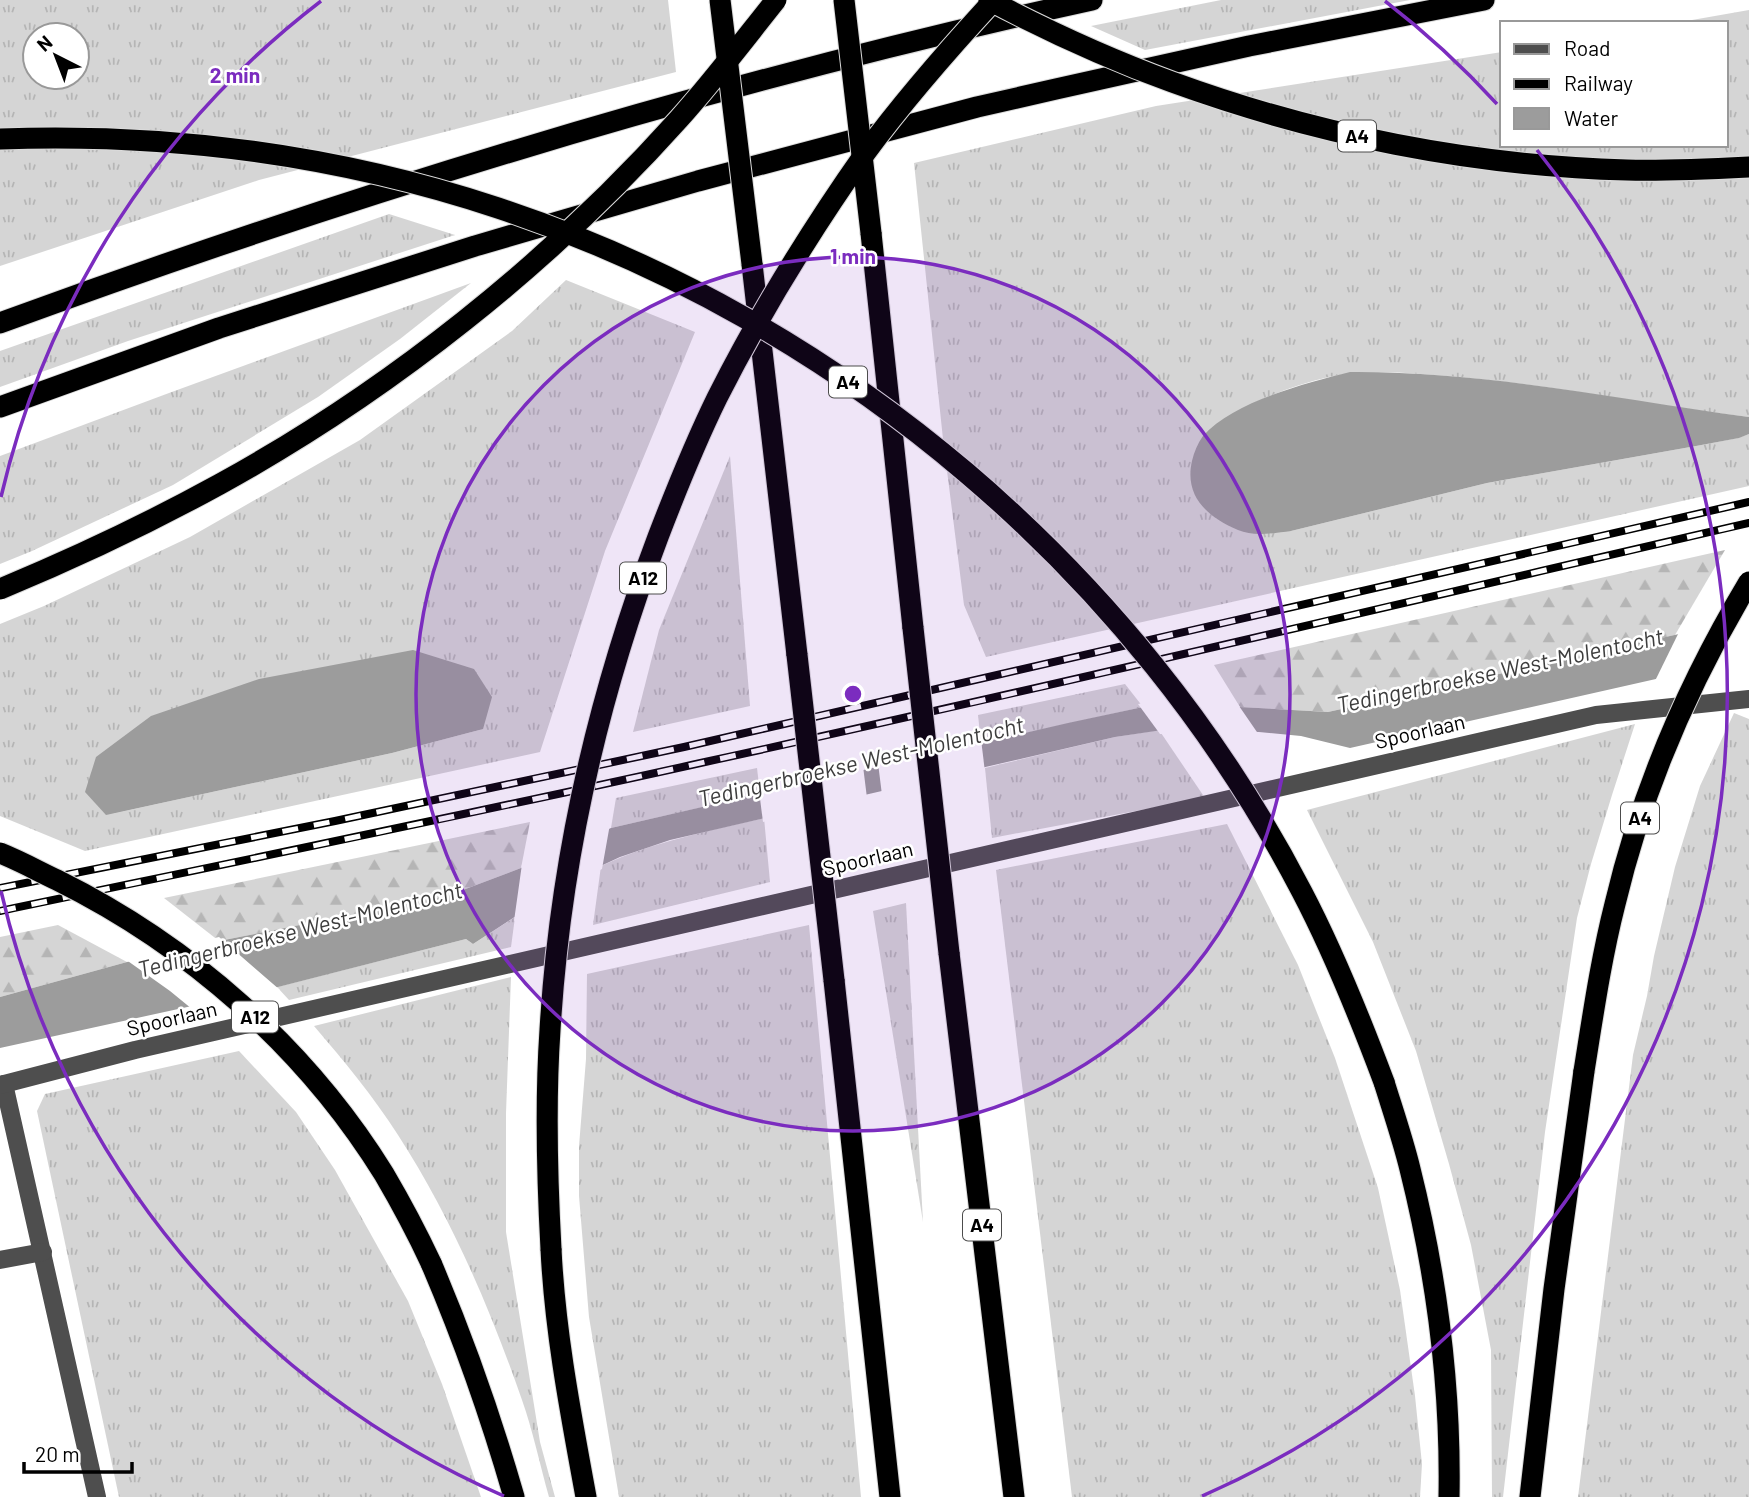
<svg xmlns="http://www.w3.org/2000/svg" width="1749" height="1497" viewBox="0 0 1749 1497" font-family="Barlow,sans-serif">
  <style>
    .grass { fill: url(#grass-tufts); fill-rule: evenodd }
    .forest { fill: url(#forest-firs) }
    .water { fill: #9c9c9c }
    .pier { fill: #fff }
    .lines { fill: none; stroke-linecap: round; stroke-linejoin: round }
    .highway-casing { stroke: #dbdbdb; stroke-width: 23 }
    .minor { stroke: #4e4e4e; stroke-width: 18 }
    .highway { stroke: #000; stroke-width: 21 }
    .rail-casing { stroke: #000; stroke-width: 8 }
    .rail { stroke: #fff; stroke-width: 5; stroke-dasharray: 16; stroke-linecap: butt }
    .highway-bridge-casing { stroke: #dbdbdb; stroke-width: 23; stroke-linecap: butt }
    .highway-bridge { stroke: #000; stroke-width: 21 }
    .ring { fill: none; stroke: #7b2cbf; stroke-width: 3.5 }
    .labels { text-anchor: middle; stroke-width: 5; stroke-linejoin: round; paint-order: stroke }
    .shield { fill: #fff; stroke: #4c4c4c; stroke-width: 2 }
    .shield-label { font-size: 19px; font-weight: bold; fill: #000 }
    .street-label { font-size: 21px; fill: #000; stroke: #fff }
    .water-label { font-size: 23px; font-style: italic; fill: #3d3d3d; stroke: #fff }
    .centre { fill: #7b2cbf; stroke: #fff; stroke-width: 3.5 }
    .ring-label { font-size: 21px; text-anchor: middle; font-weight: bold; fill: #7b2cbf; stroke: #fff; stroke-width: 5; stroke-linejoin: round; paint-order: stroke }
  </style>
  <defs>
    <pattern id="grass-tufts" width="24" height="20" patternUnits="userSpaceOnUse" patternTransform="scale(1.75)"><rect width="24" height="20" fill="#d5d5d5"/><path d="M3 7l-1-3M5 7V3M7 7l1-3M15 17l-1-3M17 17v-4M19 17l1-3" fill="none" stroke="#b5b5b5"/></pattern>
    <pattern id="forest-firs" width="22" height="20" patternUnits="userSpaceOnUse" patternTransform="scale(1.75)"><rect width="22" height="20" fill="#d5d5d5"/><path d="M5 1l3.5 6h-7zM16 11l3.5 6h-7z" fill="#b5b5b5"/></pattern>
  </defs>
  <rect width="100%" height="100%" fill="#fff"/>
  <g class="grass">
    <path d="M0,0h668l8,72 -417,108 -259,86zM35,35h42v42h-42z"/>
    <polygon points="1221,0 1410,0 1145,50 1091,26"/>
    <path d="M1749,10v407c-101,-12 -201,-33 -302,-41 -39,-3 -79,-7 -118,1 -40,9 -78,25 -112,47l-1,94 10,5 65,8 196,-48 209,-37 42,-8 11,-4v52l-763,171 -22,-52 -21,-166 -29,-276 242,-57 346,-54v93h224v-122h-51z"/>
    <polygon points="389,214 455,235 128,341 0,387 0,351"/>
    <path d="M566,280l129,52 -90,219 -65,201 -455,99 -85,-35v-192l44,-18 146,-69 170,-97 152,-109zM483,729l-91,24 -286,62z"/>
    <polygon points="471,283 400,339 318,397 173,485 32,551 0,564 0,456 169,393"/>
    <polygon points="730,456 750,706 633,732 659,630"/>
    <polygon points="1125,684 1143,707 981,743 978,715"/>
    <polygon points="1734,713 1749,719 1749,1497 1578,1497 1633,1055 1647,996 1654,956 1675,867 1700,786"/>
    <polygon points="1635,724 1612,795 1591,864 1577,918 1545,1132 1503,1497 1492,1497 1491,1350 1471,1245 1449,1164 1416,1051 1373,942 1307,810"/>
    <polygon points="1159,730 1205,798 992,838 985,768 1115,737"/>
    <polygon points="757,768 760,794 611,828 616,798"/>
    <path d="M764,818l6,64 -177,43 8,-59c52,-24 107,-35 163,-48z"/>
    <polygon points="1227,824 1298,965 1335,1058 1378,1188 1400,1290 1415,1396 1422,1464 1420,1497 1072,1497 996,870"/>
    <polygon points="906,903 923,1222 873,911"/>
    <polygon points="515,917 511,947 289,1000 277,987 466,939 473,944"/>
    <polygon points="809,925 861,1497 619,1497 589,1317 579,1196 579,1146 586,1059 587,974"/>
    <path d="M511,977l-5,136v119l34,210 15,55h-6c-9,-32 -16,-66 -27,-97 -32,-92 -71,-183 -124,-265 -25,-39 -54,-74 -84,-109z"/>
    <polygon points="239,1051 296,1112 335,1170 408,1301 442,1384 481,1497 119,1497 37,1111 45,1094"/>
  </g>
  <g class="forest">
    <polygon points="1725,550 1675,635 1328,712 1240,707 1214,665"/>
    <polygon points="530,822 521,868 447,896 219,941 164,898"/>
    <polygon points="58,925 127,962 0,997 0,937"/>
  </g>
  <g class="water">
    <path d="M1350,372c134,-1 267,27 399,45v17l-10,4 -43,8 -209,37 -196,48c-17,2 -37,6 -53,-1 -31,-13 -54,-34 -46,-69 2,-9 6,-18 11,-25 30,-34 103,-53 147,-64z"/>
    <polygon points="1697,630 1749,658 1350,748 1301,736 1259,732 1169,729 1115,737 670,840 620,857 592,870 567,874 527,900 530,907 473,944 466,939 274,988 0,1048 0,997 127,962 219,941 447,896 521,868 611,828 1068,723 1143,707 1240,707 1328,712"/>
    <polygon points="413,650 474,669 492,697 483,729 392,753 106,815 85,792 96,757 151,716 259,679"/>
  </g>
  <g class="pier">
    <polygon points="1749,614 1749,661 1654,683 1680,630"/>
    <polygon points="1143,703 1237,703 1259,735 1160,734 1138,704"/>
    <polygon points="981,739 985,772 882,795 878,763"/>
    <polygon points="863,766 867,798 763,822 759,791"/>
    <polygon points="610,824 602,869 572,885 566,879 531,902 534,906 533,909 514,921 522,864"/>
    <polygon points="219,937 280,990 192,1009 170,991 125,959"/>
  </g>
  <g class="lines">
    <defs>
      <g id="highway">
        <polyline points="871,233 913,628"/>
        <polyline points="752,264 797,655"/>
        <path d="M0,323c357,-131 721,-242 1092,-323"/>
        <polyline points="0,407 219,328 475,246 698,181 977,107 1056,89 1249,46 1484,0"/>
        <polyline points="949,953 1014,1497"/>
        <polyline points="834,980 890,1497"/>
        <path d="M1384,1082c9,29 19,58 26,87 27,108 41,217 39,328"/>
        <path d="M551,1249c4,84 20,166 35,248"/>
        <path d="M431,1263c33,77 60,154 83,234"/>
        <polyline points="1530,1497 1554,1289 1584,1071"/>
      </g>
    </defs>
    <use href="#highway" class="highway-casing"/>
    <g class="minor">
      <polyline points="4,1084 97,1497"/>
      <polyline points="0,1085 135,1050 1596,715 1749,699"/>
      <polyline points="0,1260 43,1252"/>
    </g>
    <use href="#highway" class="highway"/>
    <defs>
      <g id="rail">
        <polyline points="0,888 335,821 684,747 1749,502"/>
        <path d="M0,911c235,-49 470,-97 705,-149 349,-76 696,-159 1044,-239"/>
      </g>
    </defs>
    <use href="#rail" class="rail-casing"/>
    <use href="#rail" class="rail"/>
    <defs>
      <g id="highway-bridge">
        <polyline points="720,0 752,264"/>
        <polyline points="844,0 871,233"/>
        <path d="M989,0c59,31 120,59 183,82 145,53 301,84 455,88 41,1 82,-1 122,-3"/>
        <path d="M0,139c168,-6 338,16 498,69 342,113 638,364 804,684 32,61 58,126 82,190"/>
        <path d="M0,589c75,-31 149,-66 220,-105 169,-93 330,-221 459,-365 34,-38 65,-79 97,-119"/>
        <polyline points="913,628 949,953"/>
        <polyline points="797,655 834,980"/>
        <path d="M0,853c20,8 38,18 57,27 133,66 249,168 327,294 17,29 33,59 47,89"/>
        <path d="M1584,1071c9,-56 17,-112 31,-167 27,-114 74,-222 134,-322"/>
        <path d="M551,1249c-4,-73 -6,-146 -1,-219 10,-170 48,-334 108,-493 18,-47 37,-94 59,-139 43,-85 94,-168 149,-246 39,-53 83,-103 128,-152"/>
      </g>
    </defs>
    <use href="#highway-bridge" class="highway-bridge-casing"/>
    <use href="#highway-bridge" class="highway-bridge"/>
  </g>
  <circle cx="853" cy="694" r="437" fill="#7b2cbf" fill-opacity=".12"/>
  <g class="ring">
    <circle cx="853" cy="694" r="437"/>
    <path d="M504 1496A874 874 0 0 1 1 891M1 497A874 874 0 0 1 321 1M1385 1A874 874 0 0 1 1497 104M1537 150A874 874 0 0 1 1202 1496"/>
  </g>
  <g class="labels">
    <g class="shield">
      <rect x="1338" y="120.5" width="38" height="31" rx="5"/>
      <rect x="829" y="366.5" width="38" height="31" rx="5"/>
      <rect x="620" y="562.5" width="46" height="31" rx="5"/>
      <rect x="1621" y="802.5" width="38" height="31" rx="5"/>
      <rect x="232" y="1001.5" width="46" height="31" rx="5"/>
      <rect x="963" y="1209.5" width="38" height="31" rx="5"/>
    </g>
    <g class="shield-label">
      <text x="1357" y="143">A4</text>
      <text x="848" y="389">A4</text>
      <text x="643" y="585">A12</text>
      <text x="1640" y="825">A4</text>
      <text x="255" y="1024">A12</text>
      <text x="982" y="1232">A4</text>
    </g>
    <g class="street-label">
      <text transform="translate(1420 732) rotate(-13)" y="7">Spoorlaan</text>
      <text transform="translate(868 859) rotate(-13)" y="7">Spoorlaan</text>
      <text transform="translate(172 1019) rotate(-13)" y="7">Spoorlaan</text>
    </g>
    <g class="water-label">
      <text transform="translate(1500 671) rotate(-12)" y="8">Tedingerbroekse West-Molentocht</text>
      <text transform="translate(861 762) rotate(-13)" y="8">Tedingerbroekse West-Molentocht</text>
      <text transform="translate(300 930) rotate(-14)" y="8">Tedingerbroekse West-Molentocht</text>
    </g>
  </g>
  <circle cx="853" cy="694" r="10" class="centre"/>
  <g class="ring-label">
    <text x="235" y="83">2 min</text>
    <text x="853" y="264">1 min</text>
  </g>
  <rect x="1500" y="21" width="228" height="126" fill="#ffffff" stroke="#999999" stroke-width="2"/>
  <rect x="1514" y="44" width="35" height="10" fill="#4e4e4e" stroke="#999999" stroke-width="2"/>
  <text x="1564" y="56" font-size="21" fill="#000000">Road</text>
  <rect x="1514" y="79" width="35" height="10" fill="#000000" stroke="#999999" stroke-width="2"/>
  <text x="1564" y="91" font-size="21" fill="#000000">Railway</text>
  <rect x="1514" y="108" width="35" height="21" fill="#9c9c9c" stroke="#999999" stroke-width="2"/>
  <text x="1564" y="126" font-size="21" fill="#000000">Water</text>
  <g transform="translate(56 56) rotate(318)"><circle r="33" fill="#ffffff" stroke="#999999" stroke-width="2"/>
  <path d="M0-5L12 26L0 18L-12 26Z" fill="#000000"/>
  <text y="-10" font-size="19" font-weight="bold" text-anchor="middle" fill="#000000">N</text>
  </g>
  <path d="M24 1462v10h108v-10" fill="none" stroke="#000000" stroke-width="3.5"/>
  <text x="35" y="1462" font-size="21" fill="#000000" stroke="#ffffff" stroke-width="5" paint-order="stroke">20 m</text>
</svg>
